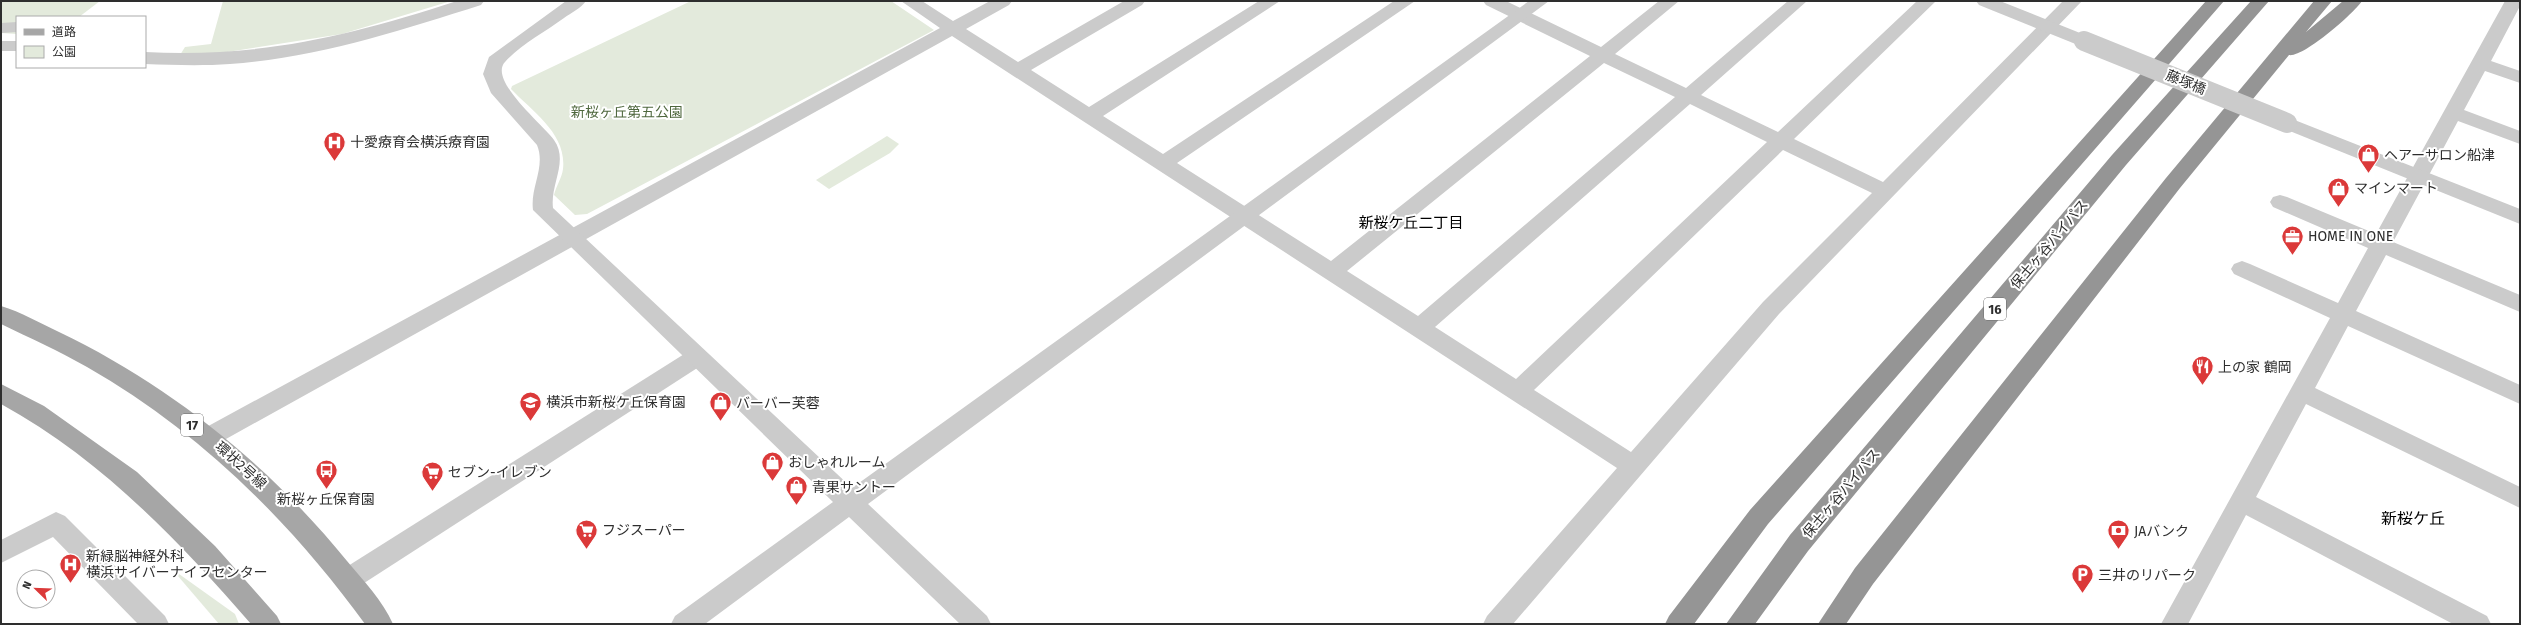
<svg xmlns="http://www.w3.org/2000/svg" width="2521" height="625" viewBox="0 0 2521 625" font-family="'Fira Sans','Noto Sans JP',sans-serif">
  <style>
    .green { fill: #e3eadc }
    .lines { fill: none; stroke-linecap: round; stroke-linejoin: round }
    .minor { fill: #cbcbcb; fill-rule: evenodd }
    .tertiary { fill: #cbcbcb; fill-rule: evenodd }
    .primary { fill: #a6a6a6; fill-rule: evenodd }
    .motorway { fill: #959595; fill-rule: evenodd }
    .tertiary-bridge { stroke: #cbcbcb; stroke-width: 20 }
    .labels { text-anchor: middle; stroke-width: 4; stroke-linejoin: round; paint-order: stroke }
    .shield { fill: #fff; stroke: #6d6d6d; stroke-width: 1 }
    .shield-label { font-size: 13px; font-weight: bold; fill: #2e2e2e }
    .street-label { font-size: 14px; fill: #2e2e2e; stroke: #fff }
    .park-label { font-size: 14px; fill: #4e673d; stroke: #fff }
    .poi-label { font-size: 14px; fill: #2e2e2e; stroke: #fff; text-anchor: start }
    .neighbourhood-label { font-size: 15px; fill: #000; stroke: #fff }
    .quarter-label { font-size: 16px; fill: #000; stroke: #fff }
  </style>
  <rect width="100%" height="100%" fill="#fff"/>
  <g class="green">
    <polygon points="1,1 100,1 79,17 17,17 17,34 1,33"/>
    <polygon points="223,1 451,1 342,34 221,53 180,55 185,47 211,44"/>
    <path d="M691,1h200l43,29 -347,184 -12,1 -21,-20c2,-9 8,-17 9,-26 4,-35 -30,-57 -52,-80l1,-3z"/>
    <polygon points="887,136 899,144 890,153 829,189 816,180"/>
    <polygon points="172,569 235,614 239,624 219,624"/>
  </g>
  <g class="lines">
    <g class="minor">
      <path d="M901,1h21l31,20 37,-20h22l-3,4 -43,24 52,33 106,-61h21l-3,4 -111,65 58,37 170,-106h21l-177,115 60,38 231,-153h21l-238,162 154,98 259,-205 -104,-51 -3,-4h23l95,46 58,-46h20l-64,53 71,34 102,-87h19l-106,94 77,37 139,-131h19l-142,138 89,43 180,-181h19l-303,313 -266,310h-30l4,-8 130,-148 -665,-432 -735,408 -8,2 -8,-2 -4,-7 4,-7 739,-402zM1604,63l71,34 -257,219 -71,-45zM1690,104l77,38 -251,237 -81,-52zM1783,150l89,43 -109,109 -132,150 -97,-62z"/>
      <polygon points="2505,1 2520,1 2520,6 2491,61 2520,71 2520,83 2485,71 2464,110 2520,131 2520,144 2458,121 2393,242 2520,295 2520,312 2386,255 2356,311 2520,385 2520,404 2348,326 2315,388 2520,487 2520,508 2306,404 2256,497 2487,616 2491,624 2453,624 2246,515 2188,624 2161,624 2330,318 2234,274 2231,269 2234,264 2242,261 2250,264 2338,303 2368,248 2273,207 2270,202 2273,197 2280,195 2287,197 2376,234"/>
      <polygon points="17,22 17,32 1,33 1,23"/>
      <polygon points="697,348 705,351 708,357 705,363 358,587 349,590 340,587 336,579 340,571 689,351"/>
      <polygon points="56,512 65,516 165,616 169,624 138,624 53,537 1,563 1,540"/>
    </g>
    <g class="tertiary">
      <path d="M457,1h27l-3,4c-82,26 -165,53 -251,59 -28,2 -57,1 -85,0v-12c115,6 204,-16 312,-51z"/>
      <path d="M566,1h20c-5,7 -15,12 -22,17 -19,14 -43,26 -59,44 -17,18 38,63 49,78 15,21 -4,44 -1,68l299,280 677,-487h20l-681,503 119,112 4,8h-31l-111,-107 -144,107h-34l4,-8 158,-114 -300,-292c-3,-23 13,-43 4,-65l-46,-52 -8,-19 6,-17z"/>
      <polygon points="1976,1 2000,1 2090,37 2093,41 2090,45 2078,45 1979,5"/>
      <rect x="1" y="41" width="16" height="10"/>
      <polygon points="2287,117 2520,209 2520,224 2280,127 2277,123 2280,119"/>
    </g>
    <g class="primary">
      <path d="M1,306c20,6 39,17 58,26 111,53 210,133 288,229 16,19 36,40 46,63h-28c-75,-103 -166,-193 -278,-257 -28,-16 -57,-29 -86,-43z"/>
      <path d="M1,384l43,22 93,66 78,74 62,70 4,8h-30c-73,-84 -151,-166 -250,-220z"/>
    </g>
    <g class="motorway">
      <polygon points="2206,1 2224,1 1768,524 1694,624 1665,624 1669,616 1750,510"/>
      <polygon points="2251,1 2269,1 2126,165 1808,551 1755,624 1726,624 1790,535 2112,155"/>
      <path d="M2314,1h18l-26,31 37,-31h19c-9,13 -59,57 -73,54l-109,133 -307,396 -27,40h-28l37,-56 311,-390z"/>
    </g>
    <polyline class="tertiary-bridge" points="2084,41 2287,123"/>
  </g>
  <defs>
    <symbol id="hospital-pin" viewBox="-11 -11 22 30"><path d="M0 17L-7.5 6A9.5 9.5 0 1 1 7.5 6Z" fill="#db3939" stroke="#fff"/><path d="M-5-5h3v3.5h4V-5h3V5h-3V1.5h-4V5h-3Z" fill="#fff"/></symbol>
    <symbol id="shop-pin" viewBox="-11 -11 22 30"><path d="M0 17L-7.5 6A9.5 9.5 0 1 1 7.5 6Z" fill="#db3939" stroke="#fff"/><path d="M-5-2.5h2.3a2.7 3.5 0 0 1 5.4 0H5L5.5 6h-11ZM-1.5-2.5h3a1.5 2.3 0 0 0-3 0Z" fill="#fff"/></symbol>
    <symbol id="office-pin" viewBox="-11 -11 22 30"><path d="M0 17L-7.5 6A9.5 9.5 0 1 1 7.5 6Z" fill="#db3939" stroke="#fff"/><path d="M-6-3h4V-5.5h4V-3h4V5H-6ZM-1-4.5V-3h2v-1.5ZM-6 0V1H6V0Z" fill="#fff"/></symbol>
    <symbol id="restaurant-pin" viewBox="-11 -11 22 30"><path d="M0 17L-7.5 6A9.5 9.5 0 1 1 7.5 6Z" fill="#db3939" stroke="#fff"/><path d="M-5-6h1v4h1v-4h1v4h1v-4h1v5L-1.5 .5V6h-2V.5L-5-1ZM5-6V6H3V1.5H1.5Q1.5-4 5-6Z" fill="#fff"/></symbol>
    <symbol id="school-pin" viewBox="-11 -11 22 30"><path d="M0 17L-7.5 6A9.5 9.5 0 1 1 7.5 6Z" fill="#db3939" stroke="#fff"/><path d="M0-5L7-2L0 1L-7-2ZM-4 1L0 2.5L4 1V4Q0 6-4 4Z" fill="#fff"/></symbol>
    <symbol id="bus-pin" viewBox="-11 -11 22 30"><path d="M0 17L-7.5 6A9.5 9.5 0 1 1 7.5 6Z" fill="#db3939" stroke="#fff"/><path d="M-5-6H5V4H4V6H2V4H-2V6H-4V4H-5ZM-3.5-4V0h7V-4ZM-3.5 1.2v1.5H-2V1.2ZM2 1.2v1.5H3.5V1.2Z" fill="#fff"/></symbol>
    <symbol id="supermarket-pin" viewBox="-11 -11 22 30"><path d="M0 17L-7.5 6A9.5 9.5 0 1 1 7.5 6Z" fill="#db3939" stroke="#fff"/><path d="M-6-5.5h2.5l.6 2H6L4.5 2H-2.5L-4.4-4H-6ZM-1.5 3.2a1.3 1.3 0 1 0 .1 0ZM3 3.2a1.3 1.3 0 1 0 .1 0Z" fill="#fff"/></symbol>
    <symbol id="bank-pin" viewBox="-11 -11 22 30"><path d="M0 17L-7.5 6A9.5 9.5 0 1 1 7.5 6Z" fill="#db3939" stroke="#fff"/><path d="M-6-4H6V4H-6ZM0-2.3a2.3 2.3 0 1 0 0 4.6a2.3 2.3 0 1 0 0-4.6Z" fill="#fff"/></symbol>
    <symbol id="parking-pin" viewBox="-11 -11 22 30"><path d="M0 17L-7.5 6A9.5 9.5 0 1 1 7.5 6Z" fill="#db3939" stroke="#fff"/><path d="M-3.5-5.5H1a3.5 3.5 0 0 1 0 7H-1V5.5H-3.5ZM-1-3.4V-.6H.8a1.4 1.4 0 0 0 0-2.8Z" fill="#fff"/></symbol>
  </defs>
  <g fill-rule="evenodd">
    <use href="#hospital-pin" x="322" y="130" width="25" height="34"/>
    <use href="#shop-pin" x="2356" y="142" width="25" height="34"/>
    <use href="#shop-pin" x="2326" y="176" width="25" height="34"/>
    <use href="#office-pin" x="2280" y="224" width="25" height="34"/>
    <use href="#restaurant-pin" x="2190" y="354" width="25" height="34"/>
    <use href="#school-pin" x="518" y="390" width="25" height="34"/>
    <use href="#shop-pin" x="708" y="390" width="25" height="34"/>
    <use href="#shop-pin" x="760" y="450" width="25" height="34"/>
    <use href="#bus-pin" x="314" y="458" width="25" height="34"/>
    <use href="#supermarket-pin" x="420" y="460" width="25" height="34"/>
    <use href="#shop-pin" x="784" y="474" width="25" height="34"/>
    <use href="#supermarket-pin" x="574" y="518" width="25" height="34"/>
    <use href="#bank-pin" x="2106" y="518" width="25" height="34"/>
    <use href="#hospital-pin" x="58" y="552" width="25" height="34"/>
    <use href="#parking-pin" x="2070" y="562" width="25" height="34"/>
  </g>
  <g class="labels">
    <g class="shield">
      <rect x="1984" y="298" width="22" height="22" rx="3"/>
      <rect x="181" y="414" width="22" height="22" rx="3"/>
    </g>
    <g class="shield-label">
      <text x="1995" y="314">16</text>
      <text x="192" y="430">17</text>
    </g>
    <g class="street-label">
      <text transform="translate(2186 82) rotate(22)" y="5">藤塚橋</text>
      <text transform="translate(2049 244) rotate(-50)" y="5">保土ヶ谷バイパス</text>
      <text transform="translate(241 465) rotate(42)" y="5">環状2号線</text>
      <text transform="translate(1841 493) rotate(-50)" y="5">保土ヶ谷バイパス</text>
    </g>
    <g class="park-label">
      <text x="627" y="117">新桜ヶ丘第五公園</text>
    </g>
    <g class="poi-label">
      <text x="350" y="147">十愛療育会横浜療育園</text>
      <text x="2384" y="160">ヘアーサロン船津</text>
      <text x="2354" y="193">マインマート</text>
      <text x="2308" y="241">HOME IN ONE</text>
      <text x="2218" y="372">上の家 鶴岡</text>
      <text x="546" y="407">横浜市新桜ケ丘保育園</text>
      <text x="736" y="408">バーバー芙蓉</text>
      <text x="788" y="467">おしゃれルーム</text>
      <text x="448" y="477">セブン-イレブン</text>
      <text x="812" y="492">青果サントー</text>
      <text x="326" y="504" text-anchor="middle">新桜ヶ丘保育園</text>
      <text x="602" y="535">フジスーパー</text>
      <text x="2134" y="536">JAバンク</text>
      <text x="86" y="561">新緑脳神経外科<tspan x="86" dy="16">横浜サイバーナイフセンター</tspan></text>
      <text x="2098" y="580">三井のリパーク</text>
    </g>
    <g class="neighbourhood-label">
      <text x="1411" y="228">新桜ケ丘二丁目</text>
    </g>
    <g class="quarter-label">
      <text x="2413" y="524">新桜ケ丘</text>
    </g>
  </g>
  <rect width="2521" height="625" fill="none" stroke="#2e2e2e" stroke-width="4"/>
  <rect x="16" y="16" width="130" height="52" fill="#ffffff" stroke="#ababab"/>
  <rect x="24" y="29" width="20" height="6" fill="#a6a6a6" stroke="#ababab"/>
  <text x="52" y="36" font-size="12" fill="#2e2e2e">道路</text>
  <rect x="24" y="46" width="20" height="12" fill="#e3eadc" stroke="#ababab"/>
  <text x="52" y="56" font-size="12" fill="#2e2e2e">公園</text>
  <g transform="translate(36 589) rotate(293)"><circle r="19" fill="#ffffff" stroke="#ababab"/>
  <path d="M0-3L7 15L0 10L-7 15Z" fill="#db3939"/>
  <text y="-6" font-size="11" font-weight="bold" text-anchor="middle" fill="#2e2e2e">N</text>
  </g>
</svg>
